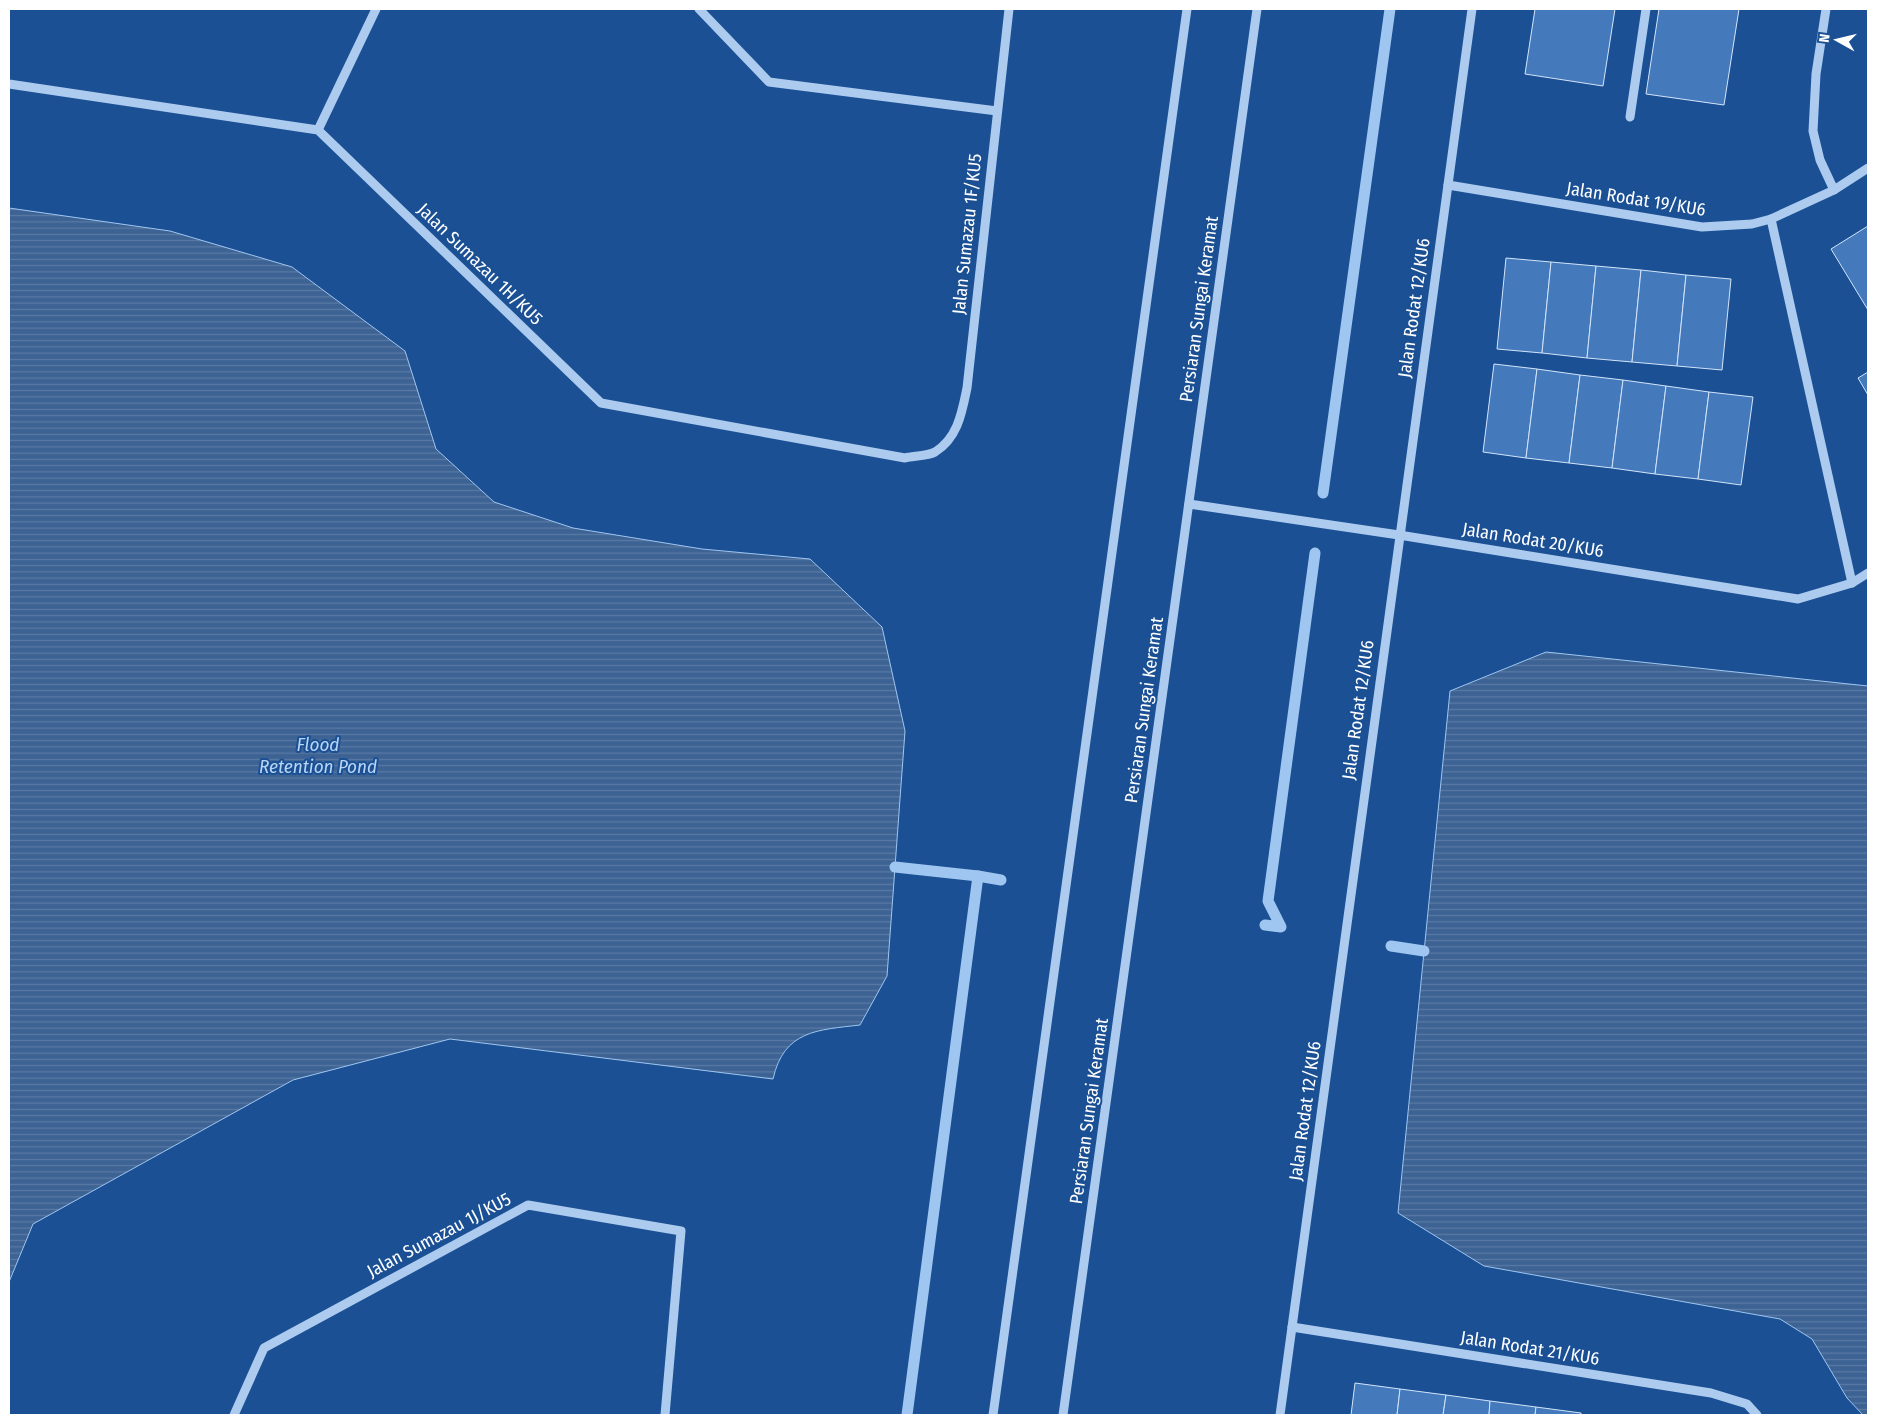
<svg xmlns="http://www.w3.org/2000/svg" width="1877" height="1424" viewBox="0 0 1877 1424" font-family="'Fira Sans Condensed',sans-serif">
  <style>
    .water { fill: url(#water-rules); stroke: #9fc6f1 }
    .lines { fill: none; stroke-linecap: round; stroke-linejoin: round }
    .stream { stroke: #9fc6f1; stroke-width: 11 }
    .building { fill: #4479bb; stroke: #d3e5fb }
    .minor { stroke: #accbef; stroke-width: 9 }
    .labels { text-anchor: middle; stroke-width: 4; stroke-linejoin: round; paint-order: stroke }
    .street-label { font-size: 18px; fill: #fff; stroke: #1b5094 }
    .water-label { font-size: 19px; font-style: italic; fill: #b8d5f6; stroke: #1b5094 }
  </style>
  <defs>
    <pattern id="water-rules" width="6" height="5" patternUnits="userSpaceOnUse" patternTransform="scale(1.25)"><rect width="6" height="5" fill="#3d6394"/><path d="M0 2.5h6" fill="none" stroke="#5a7aa4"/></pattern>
  </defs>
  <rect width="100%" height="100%" fill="#1b5094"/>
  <g class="water">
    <path d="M9,208l161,23 122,36 113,84 31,98 58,53 79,26 129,21 108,10 72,68 23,104 -18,245 -27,49c-42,5 -76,5 -87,54l-323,-40 -157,41 -260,144 -24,58z"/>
    <polygon points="1546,652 1868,686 1868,1415 1863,1415 1847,1398 1812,1339 1780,1319 1484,1266 1398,1213 1450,691"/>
  </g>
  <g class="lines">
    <g class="stream">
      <polyline points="1323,493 1390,9"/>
      <polyline points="895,867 978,876 907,1415"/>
      <polyline points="978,876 1001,880"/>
      <polyline points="1265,925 1281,927 1268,901 1315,553"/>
      <polyline points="1391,946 1424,951"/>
    </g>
  </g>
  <g class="building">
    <polygon points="1535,9 1615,9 1603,86 1525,74"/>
    <polygon points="1659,9 1739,9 1724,105 1646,94"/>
    <polygon points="1868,226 1868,310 1831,249"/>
    <polygon points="1506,258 1551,262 1542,353 1497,349"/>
    <polygon points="1551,262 1596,266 1587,358 1542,353"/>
    <polygon points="1596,266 1641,270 1632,362 1587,358"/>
    <polygon points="1641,270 1686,275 1677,366 1632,362"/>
    <polygon points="1686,275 1731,279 1722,370 1677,366"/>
    <polygon points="1494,364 1537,369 1526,458 1483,452"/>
    <polygon points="1537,369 1580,375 1569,463 1526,458"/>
    <polygon points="1868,372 1868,395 1858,378"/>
    <polygon points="1580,375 1623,380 1612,468 1569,463"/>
    <polygon points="1623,380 1666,386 1655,474 1612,468"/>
    <polygon points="1666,386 1709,392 1698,479 1655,474"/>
    <polygon points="1709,392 1753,397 1741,485 1698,479"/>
    <polygon points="1355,1383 1400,1389 1397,1415 1351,1415"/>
    <polygon points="1400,1389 1446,1395 1443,1415 1397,1415"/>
    <polygon points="1446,1395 1490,1401 1489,1415 1443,1415"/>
    <polygon points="1490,1401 1536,1407 1535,1415 1489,1415"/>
    <polygon points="1536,1407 1581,1413 1581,1415 1535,1415"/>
  </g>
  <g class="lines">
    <g class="minor">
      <polyline points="699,9 769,82 997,111"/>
      <polyline points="1826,9 1816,74 1813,131 1820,160 1834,190"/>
      <path d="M9,84l309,46 283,273 304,55c8,-2 23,-2 30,-6 23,-14 27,-40 32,-64l42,-379"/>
      <polyline points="1630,117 1646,9"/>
      <polyline points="318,130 376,9"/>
      <polyline points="1448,185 1702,227 1752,224 1771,219 1834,190 1868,168"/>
      <polyline points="1771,219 1852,583"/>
      <polyline points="1189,504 1399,535 1798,599 1852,583 1868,573"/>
      <polyline points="1292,1327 1711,1393 1747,1404 1757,1415"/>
      <polyline points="234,1415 264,1348 528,1205 681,1231 665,1415"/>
      <polyline points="993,1415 1187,9"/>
      <polyline points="1063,1415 1257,9"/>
      <polyline points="1280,1415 1472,9"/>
    </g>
  </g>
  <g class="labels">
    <g class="street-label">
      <text transform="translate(1636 199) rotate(9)" y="6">Jalan Rodat 19/KU6</text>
      <text transform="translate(967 234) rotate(-84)" y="6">Jalan Sumazau 1F/KU5</text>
      <text transform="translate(480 264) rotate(44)" y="6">Jalan Sumazau 1H/KU5</text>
      <text transform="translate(1414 308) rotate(-82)" y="6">Jalan Rodat 12/KU6</text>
      <text transform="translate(1199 309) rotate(-82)" y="6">Persiaran Sungai Keramat</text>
      <text transform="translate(1533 540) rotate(9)" y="6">Jalan Rodat 20/KU6</text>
      <text transform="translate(1144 710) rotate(-82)" y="6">Persiaran Sungai Keramat</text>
      <text transform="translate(1358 710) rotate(-82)" y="6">Jalan Rodat 12/KU6</text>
      <text transform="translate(1089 1111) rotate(-82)" y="6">Persiaran Sungai Keramat</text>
      <text transform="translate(1305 1111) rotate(-82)" y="6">Jalan Rodat 12/KU6</text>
      <text transform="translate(439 1235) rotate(-28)" y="6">Jalan Sumazau 1J/KU5</text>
      <text transform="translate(1530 1348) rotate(9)" y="6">Jalan Rodat 21/KU6</text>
    </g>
    <g class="water-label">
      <text x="318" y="751">Flood<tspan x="318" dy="22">Retention Pond</tspan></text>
    </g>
  </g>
  <rect width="1877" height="1424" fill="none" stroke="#ffffff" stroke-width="20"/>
  <g transform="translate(1837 40) rotate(278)" stroke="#1b5094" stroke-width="4" paint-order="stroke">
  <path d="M0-4L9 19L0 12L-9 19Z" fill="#ffffff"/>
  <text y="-8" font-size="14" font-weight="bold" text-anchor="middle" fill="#ffffff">N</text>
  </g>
</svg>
